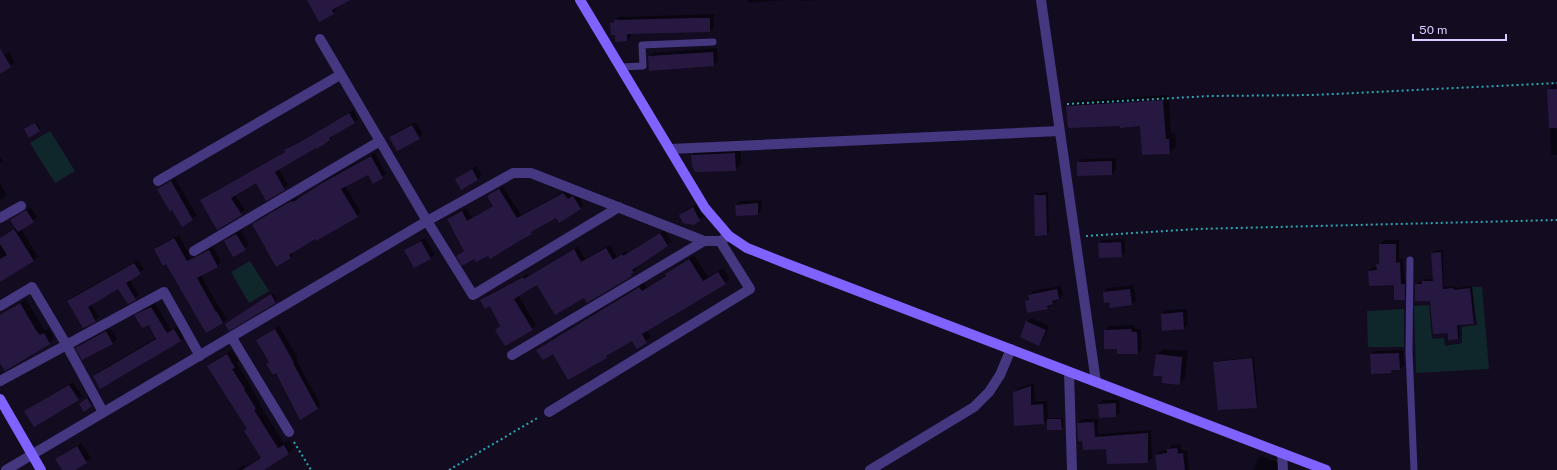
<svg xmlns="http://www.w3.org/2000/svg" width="1557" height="470" viewBox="0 0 1557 470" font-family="'Public Sans',sans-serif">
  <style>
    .green { fill: #0f272a }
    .shadow { fill: #0007 }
    .building { fill: #271841 }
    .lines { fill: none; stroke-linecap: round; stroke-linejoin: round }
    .path { stroke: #2ca6b2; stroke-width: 2; stroke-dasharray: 2 3; stroke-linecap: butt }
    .lane { stroke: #453780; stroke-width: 7 }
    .street { stroke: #453780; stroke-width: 10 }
    .secondary { stroke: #7f62ff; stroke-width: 10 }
  </style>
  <rect width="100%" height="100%" fill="#130c20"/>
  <g class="green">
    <polygon points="50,131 75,171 55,183 30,143"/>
    <polygon points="250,261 269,291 249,303 231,272"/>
    <polygon points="1472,287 1482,287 1489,369 1416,373 1414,306 1429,305 1432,339 1444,338 1445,346 1462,343 1462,327 1477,325"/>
    <polygon points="1404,309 1404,347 1368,347 1367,311"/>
  </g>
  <g class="shadow">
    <polygon points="312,0 346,0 337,6 338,8 333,13"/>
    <polygon points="748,0 785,0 748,3"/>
    <polygon points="801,0 821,0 802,1"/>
    <polygon points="714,14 714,27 710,31 631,33 631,37 627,40 611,23 619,17"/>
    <polygon points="717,48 718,61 714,65 650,70 649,57 653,53"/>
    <polygon points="9,52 15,62 0,73 0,57"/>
    <polygon points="1556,82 1557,155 1551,155 1548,90"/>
    <polygon points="1169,95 1171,133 1175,133 1176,147 1170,153 1141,125 1120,125 1068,107 1073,101"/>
    <polygon points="353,110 358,119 355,122 333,135 333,136 330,140 279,169 288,185 284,189 256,182 235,195 245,210 218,228 201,200 205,197 286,151 289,147 305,139"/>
    <polygon points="37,122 41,129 39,130 27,128"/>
    <polygon points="416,122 423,134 419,138 390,137 394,133"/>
    <polygon points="741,147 741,164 735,170 693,166 692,155 698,149"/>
    <polygon points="375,153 386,174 382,177 369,173 345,186 361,212 357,216 315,237 293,251 294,254 290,258 254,224 257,220 295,198 298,199 327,179"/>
    <polygon points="0,157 3,161 0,164"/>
    <polygon points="1116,158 1116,170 1112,174 1078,163 1082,159"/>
    <polygon points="476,166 482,175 478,179 461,188 456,179"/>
    <polygon points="175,178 197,216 182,225 158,189"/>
    <polygon points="0,183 7,195 0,200"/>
    <polygon points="503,186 521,215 568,189 572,196 577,193 584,205 580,209 556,216 535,229 531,233 488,255 475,258 458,256 465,250 448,219 452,215 466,208 472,218 494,205 488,196"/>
    <polygon points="1048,192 1049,231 1046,234 1035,196 1037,193"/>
    <polygon points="762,200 762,210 758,214 736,205 740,201"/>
    <polygon points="697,204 704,216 693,224 680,215 684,211"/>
    <polygon points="31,207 37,218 21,229 38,256 33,261 0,280 0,238 16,227 11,220"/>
    <polygon points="240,230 249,245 245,249 225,241"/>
    <polygon points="664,230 672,242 636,266 637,268 632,275 584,296 537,284 518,295 536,325 532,329 496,330 500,326 490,305 482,300 486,296 527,274 528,276 578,246 585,259 610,245 617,257 626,251 628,253"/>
    <polygon points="179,235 191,258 213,247 221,262 217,266 201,275 220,309 221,309 227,319 223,323 155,249 159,245"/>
    <polygon points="425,238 435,254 431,258 415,267 405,251 409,247"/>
    <polygon points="1125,239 1125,252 1121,256 1099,243 1103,240"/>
    <polygon points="1384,240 1399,240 1399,259 1403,259 1405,281 1408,281 1408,295 1404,299 1395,284 1369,271 1373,267 1378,267 1377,264 1380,262 1380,244"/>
    <polygon points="1443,250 1444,287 1455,286 1455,288 1472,286 1475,320 1473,323 1459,324 1460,336 1458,338 1448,332 1431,300 1416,285 1418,282 1423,282 1425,279 1434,279 1432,253 1435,251"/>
    <polygon points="694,255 708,277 723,268 730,279 725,283 646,330 651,337 637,348 632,340 611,353 606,357 538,350 542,346 644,283 647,288 666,275 670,270"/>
    <polygon points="138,260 144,269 130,280 139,295 128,303 118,288 91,304 99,317 84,327 68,301 72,297"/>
    <polygon points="1134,285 1136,300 1132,304 1104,292 1108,288"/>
    <polygon points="1061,286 1063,295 1048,308 1028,312 1026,301 1033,291"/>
    <polygon points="273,293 277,300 276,302 229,329 228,323"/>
    <polygon points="26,299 45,331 49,329 54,338 49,343 0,361 0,321 12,307"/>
    <polygon points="155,303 171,330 178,326 185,337 181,340 94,376 98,372 157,337 149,324 136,316 140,312"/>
    <polygon points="1187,309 1188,324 1184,328 1162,314 1166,310"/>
    <polygon points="1031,318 1049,326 1043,340 1039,344 1027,322"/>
    <polygon points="1135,325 1135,329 1141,329 1142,349 1138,353 1118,348 1105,348 1105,330 1109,326"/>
    <polygon points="279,326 298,358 296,359 321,405 318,409 270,361 257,340"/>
    <polygon points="110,328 117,339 113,343 83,359 77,348 81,344"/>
    <polygon points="1163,349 1188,351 1185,378 1179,384 1162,375 1156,355"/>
    <polygon points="232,350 239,361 237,363 249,383 260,403 259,404 284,443 289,440 294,448 289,454 262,470 236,470 244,465 245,467 262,457 248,429 208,366 214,361"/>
    <polygon points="1403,350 1404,365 1400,369 1395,369 1391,372 1371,355 1375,351"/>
    <polygon points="1254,357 1258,405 1256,407 1214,363 1216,361"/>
    <polygon points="73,382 82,396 78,399 26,412 29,408"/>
    <polygon points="1034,383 1035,401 1047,401 1048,419 1049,418 1063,418 1063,427 1061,429 1048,420 1044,423 1015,425 1014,392 1018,388"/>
    <polygon points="89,397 93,404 84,410 82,402"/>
    <polygon points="1103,400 1119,400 1120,412 1116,416 1099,404"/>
    <polygon points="1082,419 1098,419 1098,434 1151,430 1152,458 1148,462 1083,440 1078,423"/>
    <polygon points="81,443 91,458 73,470 63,470 57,459 61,455"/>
    <polygon points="1181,444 1182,450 1187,450 1189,470 1158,470 1156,455 1160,451 1168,450 1172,445"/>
    <polygon points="1261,456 1280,463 1278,470 1253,470 1257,460"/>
  </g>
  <g class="building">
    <polygon points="307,0 350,0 332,10 334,14 319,22"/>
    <polygon points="694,18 710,18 710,32 627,34 627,41 615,42 615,35 611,35 610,23 614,22 614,20"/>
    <polygon points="0,48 11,67 0,74"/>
    <polygon points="713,52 714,66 649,71 648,56"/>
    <polygon points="1547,89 1557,89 1557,128 1549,128"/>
    <polygon points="1163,100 1166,139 1169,139 1170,154 1142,155 1140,126 1120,128 1120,126 1068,128 1066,106"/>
    <polygon points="349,113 355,123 329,138 330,140 317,149 316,148 275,172 285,190 266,201 256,183 243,191 231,198 242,215 217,230 200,200 285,152 284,150 300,142"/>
    <polygon points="35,123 40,131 29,138 24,129"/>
    <polygon points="412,125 420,139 397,151 389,137"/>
    <polygon points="735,153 736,171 695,172 692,166 691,155"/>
    <polygon points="371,156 383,178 373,184 368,175 341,189 358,217 316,241 315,239 289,255 291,258 276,267 252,224 291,201 293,202 322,183"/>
    <polygon points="1112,161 1112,175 1077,176 1077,162"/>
    <polygon points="472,169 478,180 461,190 455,179"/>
    <polygon points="171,181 193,220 182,227 172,210 170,212 157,189"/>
    <polygon points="499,189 517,218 563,193 568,199 573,196 581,209 559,223 556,218 531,232 532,234 521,240 490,259 488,256 476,262 474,259 462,266 456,256 464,251 447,219 462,211 467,221 493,206 487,196"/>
    <polygon points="1034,195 1046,195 1047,235 1035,236"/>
    <polygon points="758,203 758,215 736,216 735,205"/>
    <polygon points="693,207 700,221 693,225 683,223 679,215"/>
    <polygon points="26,210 34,222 18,232 10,220"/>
    <polygon points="14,229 34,261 0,282 0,259 7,255 0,244 0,238"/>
    <polygon points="660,233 668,246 632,270 634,273 631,274 632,276 587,303 584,298 555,315 537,285 514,299 533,330 505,346 495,330 500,326 490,306 485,309 480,300 523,277 524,279 574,249 581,262 606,248 613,260 622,254 623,256"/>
    <polygon points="236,234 246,250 233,257 224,241"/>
    <polygon points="174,238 187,261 209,250 218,267 197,278 216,312 217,312 223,323 206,333 166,264 163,266 154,249"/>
    <polygon points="421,241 431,259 414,268 404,250"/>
    <polygon points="1121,242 1122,257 1099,258 1098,243"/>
    <polygon points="1379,244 1396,244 1396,263 1400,262 1401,284 1405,284 1405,300 1394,300 1394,285 1369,286 1368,271 1377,270 1376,264 1379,264"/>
    <polygon points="1441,252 1443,289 1453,288 1454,290 1470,288 1474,324 1457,325 1458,339 1448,340 1448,333 1433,334 1430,301 1415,301 1415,284 1422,284 1422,281 1433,281 1431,253"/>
    <polygon points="689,259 703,281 718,272 726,284 642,334 647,343 637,349 632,341 606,356 607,358 568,380 553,354 543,360 536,350 639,287 642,291 666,276 665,274"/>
    <polygon points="134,263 141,274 126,283 136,300 128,304 118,289 88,307 96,322 83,328 67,301"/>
    <polygon points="1057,289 1059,299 1052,301 1053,304 1047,306 1048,309 1027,313 1025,301 1029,300 1028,295"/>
    <polygon points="1130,289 1132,305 1110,308 1109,302 1104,303 1103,292"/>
    <polygon points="271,294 276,303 229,331 225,324"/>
    <polygon points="20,303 36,330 40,335 44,333 50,344 5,371 0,363 0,315"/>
    <polygon points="151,307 167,333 174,329 181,341 100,389 93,376 156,339 149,325 142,328 134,315"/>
    <polygon points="1183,312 1184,329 1162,331 1161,314"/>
    <polygon points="1026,321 1046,330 1039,346 1020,337"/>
    <polygon points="275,329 294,363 293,363 318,409 300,420 276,373 273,375 266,364 269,362 256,340"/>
    <polygon points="1131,329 1132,332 1137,332 1138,354 1117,354 1117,349 1104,349 1104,330"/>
    <polygon points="106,331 113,344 82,360 75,348"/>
    <polygon points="1399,353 1400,370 1391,370 1392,373 1371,374 1370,354"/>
    <polygon points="227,354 235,368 232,369 245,389 244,389 256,409 254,410 278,448 284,445 289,454 264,470 242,470 261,458 244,431 247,429 207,366"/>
    <polygon points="1156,354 1182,357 1180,385 1162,383 1162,376 1153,376"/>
    <polygon points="1252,358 1257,408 1218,410 1213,362"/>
    <polygon points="69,385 79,400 34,427 24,411"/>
    <polygon points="1031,386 1031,405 1043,404 1044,424 1014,426 1013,392"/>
    <polygon points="87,398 92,406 84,412 79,404"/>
    <polygon points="1116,403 1116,417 1099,418 1098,404"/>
    <polygon points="1047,419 1061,419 1062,430 1047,430"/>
    <polygon points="1094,422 1095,437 1148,433 1148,463 1107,464 1106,449 1083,450 1082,441 1078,441 1077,423"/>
    <polygon points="77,446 87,463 75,470 62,470 55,459"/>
    <polygon points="1177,448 1178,454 1183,453 1185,470 1157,470 1155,455 1167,453 1167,449"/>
  </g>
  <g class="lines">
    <g class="path">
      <polyline points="1067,104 1210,96 1314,95 1557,83"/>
      <polyline points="1086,236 1197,229 1557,220"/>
      <polyline points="294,442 311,470"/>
      <polyline points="449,470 539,417"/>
    </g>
    <g class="lane">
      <polyline points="620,67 643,66 642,45 713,42"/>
      <polyline points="1410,260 1409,351 1414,470"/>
    </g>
    <g class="street">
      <polyline points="1041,0 1096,382"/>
      <polyline points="320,39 427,221 473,295 619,207"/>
      <polyline points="670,149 1059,131"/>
      <polyline points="158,181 340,75"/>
      <polyline points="0,218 21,206"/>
      <polyline points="194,251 380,141"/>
      <polyline points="0,306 32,287 66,344 103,412"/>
      <polyline points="232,338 289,432"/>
      <polyline points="512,355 704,241"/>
      <polyline points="1069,372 1072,470"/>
      <polyline points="0,381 164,292 200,356"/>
      <polyline points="549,412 750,289 720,241"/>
      <polyline points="1282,453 1283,470"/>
      <polyline points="6,470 427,221 513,173 531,173 704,241 720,241 729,236"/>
      <polyline points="870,470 974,407 989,392 1000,375 1011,349"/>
    </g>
    <g class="secondary">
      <polyline points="580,0 705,208 729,236 747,248 790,265 1326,470"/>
      <polyline points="0,399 41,470"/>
    </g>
  </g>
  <path d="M1413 34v6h93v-6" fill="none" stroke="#d9cbff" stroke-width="2"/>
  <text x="1419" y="34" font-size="12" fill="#d9cbff" stroke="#130c20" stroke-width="3" paint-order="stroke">50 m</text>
</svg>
